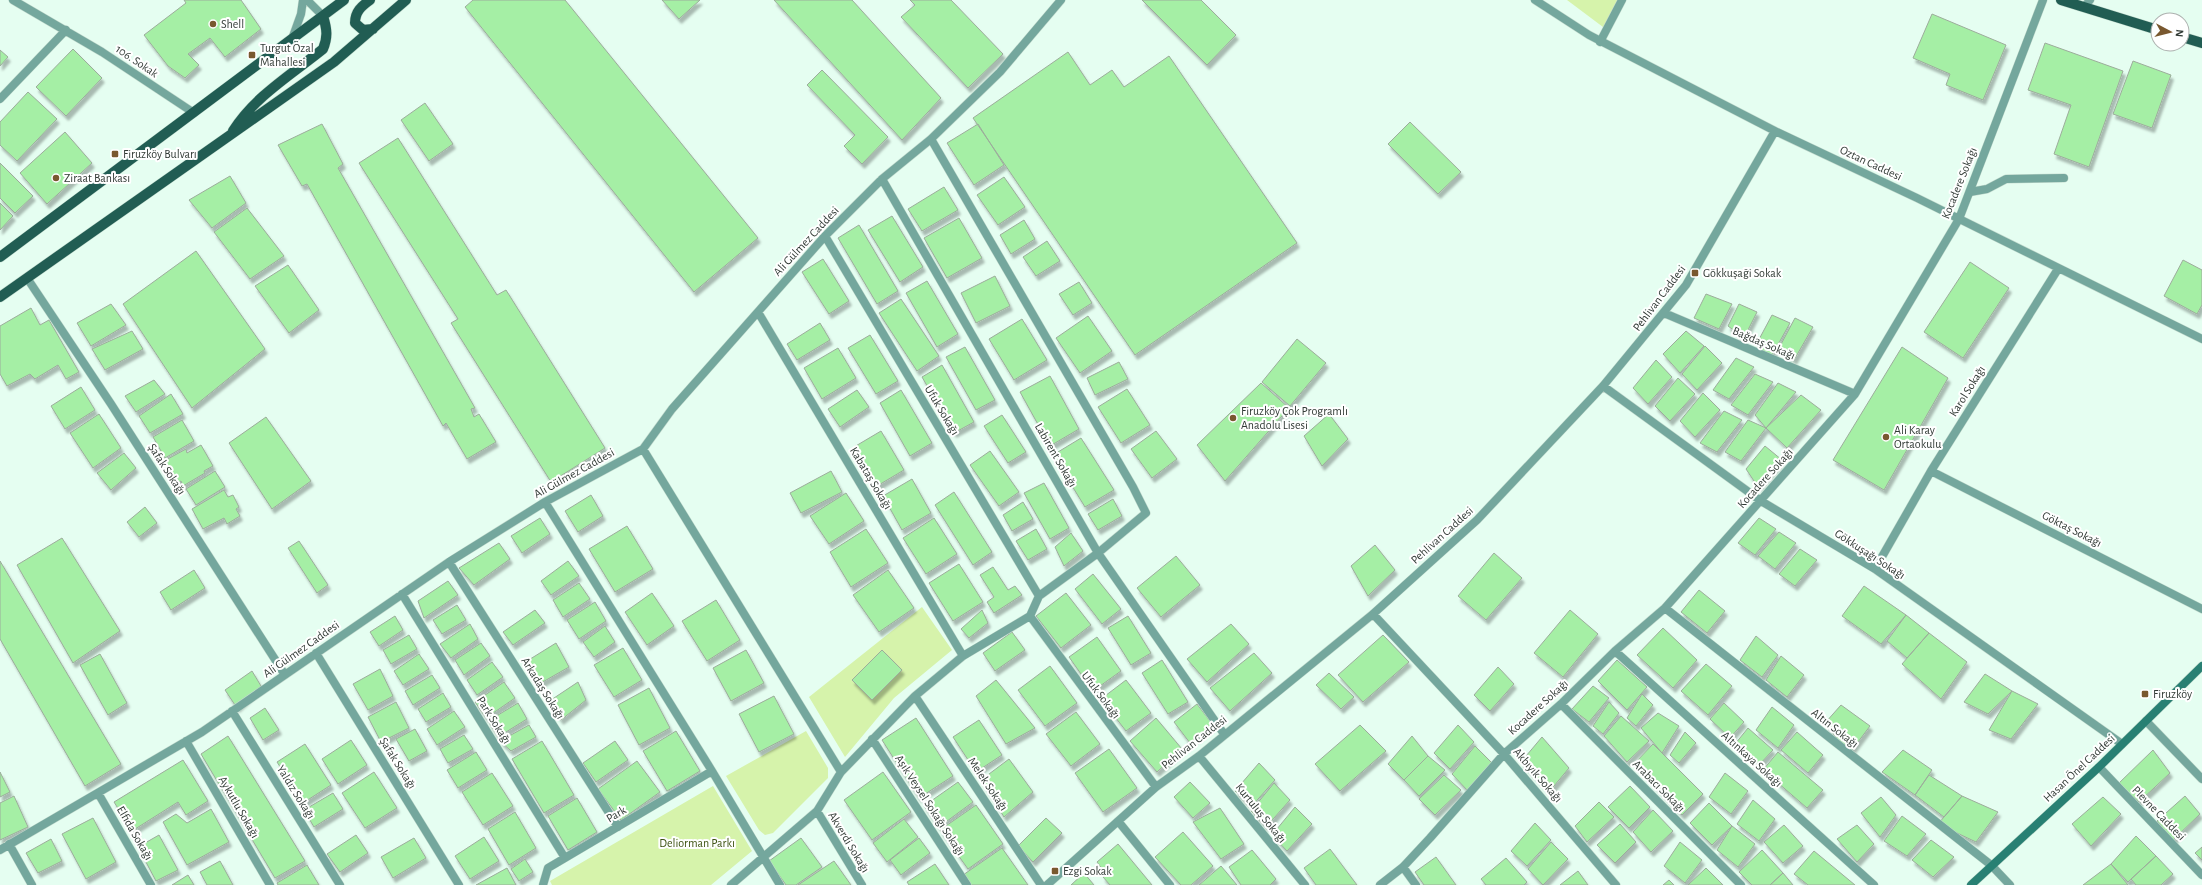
<svg xmlns="http://www.w3.org/2000/svg" width="2202" height="885" font-family="'Alegreya Sans',sans-serif">
	<style>
		.green { fill: #d6f3ab }
		.building { fill: #a5efa5; stroke: #9cac9b; filter: url(#shadow) }
		.lines { fill: none; stroke-linecap: round; stroke-linejoin: round }
		.service-casing { stroke: #c5dbcf; stroke-width: 9 }
		.minor-casing { stroke: #c5dbcf; stroke-width: 9 }
		.secondary-casing { stroke: #c5dbcf; stroke-width: 9 }
		.primary-casing { stroke: #c5dbcf; stroke-width: 11 }
		.service { stroke: #74a79d; stroke-width: 8 }
		.minor { stroke: #74a79d; stroke-width: 8 }
		.secondary { stroke: #288073; stroke-width: 8 }
		.primary { stroke: #215d53; stroke-width: 10 }
		.poi-dot { fill: #79582f; stroke: #fff; stroke-width: 1.5 }
		.labels { text-anchor: middle; dominant-baseline: central; stroke-width: 4; stroke-linejoin: round; paint-order: stroke }
		.poi-label { font-size: 12px; fill: #323b36; stroke: #fff; text-anchor: start }
		.street-label { font-size: 12px; fill: #323b36; stroke: #fff }
		.park-label { font-size: 12px; fill: #3e5312; stroke: #fff }
	</style>
	<defs>
		<filter id="shadow"><feDropShadow dx="2.5" dy="4.5" stdDeviation="1" flood-color="#0004"/></filter>
	</defs>
	<rect width="100%" height="100%" fill="#e5fef1"/>
	<path class="green" d="M1567,0H1622L1607,30Z
		M922,607L952,650L894,698L845,757L809,697Z
		M806,731L828,768V778L773,833L765,835L759,830L726,776Z
		M713,786L752,851L711,885H552L550,881Z"/>
	<path class="building" d="M184,0H241L261,29L225,57L210,38L188,54L199,65L185,78L168,66L144,35L186,3Z
		M473,0H565L758,238L694,292L465,7Z
		M662,0H700L679,19Z
		M774,0H852L941,98L902,140Z
		M910,0H951L1003,54L968,88L901,17L915,5Z
		M1142,0H1201L1236,35L1207,65Z
		M1932,14L2006,45L1983,100L1946,85L1950,74L1913,58Z
		M2045,43L2123,71L2089,167L2054,154L2071,105L2028,90Z
		M73,49L102,78L66,116L36,87Z
		M0,50L8,57L0,66Z
		M1068,52L1090,85L1112,70L1124,87L1169,56L1297,243L1135,355L973,118Z
		M2133,61L2171,75L2152,128L2113,114Z
		M822,70L888,137L862,164L844,146L855,135L807,85Z
		M28,92L57,119L17,161L0,145V122Z
		M425,103L453,144L429,161L401,120Z
		M1410,122L1461,172L1438,194L1388,144Z
		M322,124L343,164L338,168L475,408L471,409L474,417L479,414L496,442L467,459L446,423L443,426L307,184L302,186L278,145Z
		M978,124L1004,165L974,185L947,143Z
		M65,132L92,163L47,204L20,173Z
		M398,138L497,295L506,290L605,448L551,482L451,323L458,319L359,163Z
		M0,163L33,196L15,213L0,198Z
		M230,176L246,203L212,228L189,200Z
		M1004,177L1025,207L998,225L977,195Z
		M944,187L958,210L922,231L908,209Z
		M0,203L13,216L0,230Z
		M247,208L284,256L250,279L214,232Z
		M892,216L923,267L900,282L868,230Z
		M959,218L982,258L947,278L924,238Z
		M1024,220L1035,239L1011,254L1000,235Z
		M859,225L898,291L877,304L838,238Z
		M1047,241L1060,261L1036,276L1023,257Z
		M196,251L265,349L192,408L123,304Z
		M823,259L849,301L829,314L802,272Z
		M2183,260L2202,270V305L2197,314L2164,296Z
		M1970,262L2009,288L1963,358L1924,332Z
		M288,265L319,310L289,333L255,286Z
		M995,276L1010,306L976,323L961,293Z
		M927,281L958,334L937,347L906,293Z
		M1079,282L1092,303L1073,315L1059,294Z
		M1706,294L1732,304L1719,329L1694,318Z
		M901,299L939,356L917,371L879,313Z
		M111,304L126,325L91,346L77,323Z
		M1739,304L1757,312L1744,338L1728,326Z
		M31,308L40,325L49,320L79,372L66,379L58,365L35,379L30,374L7,386L0,374V326Z
		M1772,315L1790,323L1771,357L1756,345Z
		M1088,316L1112,351L1080,373L1056,338Z
		M1795,318L1813,327L1794,360L1779,348Z
		M1022,319L1047,360L1014,380L989,339Z
		M820,323L830,340L797,360L787,344Z
		M132,331L143,349L105,370L92,349Z
		M1686,331L1704,346L1680,373L1663,354Z
		M870,335L898,381L876,394L848,348Z
		M1297,339L1326,363L1290,406L1262,382Z
		M1705,346L1722,363L1697,390L1682,374Z
		M965,347L995,400L976,410L946,357Z
		M1902,347L1948,378L1884,490L1833,460Z
		M838,348L856,378L822,399L804,368Z
		M1736,358L1754,367L1729,399L1713,390Z
		M1656,360L1672,377L1648,404L1633,388Z
		M1119,362L1128,379L1095,395L1087,378Z
		M942,365L974,422L954,433L922,377Z
		M1755,374L1773,382L1748,415L1731,405Z
		M1050,376L1079,429L1050,446L1020,392Z
		M1678,378L1695,394L1670,421L1655,406Z
		M154,380L165,394L136,412L125,396Z
		M1261,383L1289,408L1225,481L1197,445Z
		M1778,383L1796,392L1766,428L1755,415Z
		M81,387L95,410L65,429L51,406Z
		M1127,389L1150,425L1121,443L1098,407Z
		M857,390L869,407L840,427L828,409Z
		M901,390L932,443L910,456L880,403Z
		M1703,393L1720,410L1695,437L1680,421Z
		M171,394L183,414L150,433L139,416Z
		M1801,395L1821,410L1787,448L1766,428Z
		M1724,411L1742,420L1717,452L1700,443Z
		M99,414L121,448L93,468L70,433Z
		M1329,414L1348,439L1322,466L1304,436Z
		M1002,415L1026,452L1008,463L984,426Z
		M266,417L311,481L272,509L229,443Z
		M182,420L194,441L165,458L153,437Z
		M1748,420L1766,428L1741,461L1725,452Z
		M881,431L904,470L877,486L854,447Z
		M1156,431L1177,459L1152,478L1131,449Z
		M1081,438L1114,490L1085,507L1053,455Z
		M201,445L213,466L204,471L205,473L183,486L181,481L177,483L164,461L186,449L187,453Z
		M1765,446L1782,460L1758,487L1746,469Z
		M990,451L1019,492L999,506L970,465Z
		M124,453L136,468L111,490L97,473Z
		M215,471L225,487L196,505L186,489Z
		M831,471L842,492L801,513L790,493Z
		M912,479L931,513L902,530L883,496Z
		M1044,483L1069,528L1050,539L1024,493Z
		M224,490L228,497L233,495L239,507L236,509L240,516L227,524L224,518L203,529L192,509Z
		M954,492L992,552L973,565L935,505Z
		M846,493L864,521L829,544L810,516Z
		M591,495L603,516L578,532L565,511Z
		M1113,499L1122,516L1098,530L1088,514Z
		M1023,502L1033,519L1012,531L1003,515Z
		M145,507L157,523L139,537L127,522Z
		M540,518L550,534L522,553L511,536Z
		M934,518L957,554L926,574L903,538Z
		M1759,518L1776,529L1755,555L1738,543Z
		M627,526L653,569L615,592L589,549Z
		M866,529L888,563L851,587L830,552Z
		M1036,529L1047,549L1028,560L1016,541Z
		M1779,532L1796,543L1775,569L1758,556Z
		M1071,533L1083,551L1064,566L1055,547Z
		M62,538L120,631L73,663L17,565Z
		M299,541L328,585L317,593L288,548Z
		M499,543L510,559L474,585L459,568Z
		M1375,545L1395,570L1368,596L1351,566Z
		M1800,549L1817,560L1795,586L1779,574Z
		M1494,553L1522,578L1486,620L1458,596Z
		M1176,556L1200,585L1161,617L1137,588Z
		M0,561L121,764L85,786L0,639Z
		M568,561L579,576L551,595L541,581Z
		M959,564L983,602L953,621L929,583Z
		M993,567L1008,590L1015,586L1022,595L994,613L987,602L994,597L980,575Z
		M194,570L205,588L171,610L160,592Z
		M888,570L914,608L879,632L853,595Z
		M1093,574L1121,609L1102,624L1075,589Z
		M448,581L458,595L424,618L418,601Z
		M579,583L590,599L563,617L553,600Z
		M1864,586L1906,615L1881,644L1842,616Z
		M1699,590L1725,611L1707,633L1681,612Z
		M652,593L674,626L647,645L625,612Z
		M1066,593L1091,625L1061,648L1036,616Z
		M716,600L740,640L707,661L682,621Z
		M595,602L606,621L579,639L567,620Z
		M457,605L466,620L442,634L433,620Z
		M535,610L545,623L513,645L503,632Z
		M982,610L988,623L969,638L961,629Z
		M1570,610L1598,634L1563,677L1534,653Z
		M1906,615L1929,633L1907,658L1887,641Z
		M395,616L403,630L379,646L370,632Z
		M1128,616L1151,653L1131,665L1108,628Z
		M470,624L478,639L451,658L440,644Z
		M1231,624L1249,644L1207,682L1187,659Z
		M605,626L615,642L594,657L583,642Z
		M1663,628L1697,660L1673,688L1637,655Z
		M1012,632L1025,650L995,671L983,653Z
		M1929,633L1967,662L1941,699L1902,664Z
		M409,635L417,649L391,664L383,650Z
		M1383,635L1409,662L1363,702L1338,675Z
		M1756,636L1778,655L1762,677L1740,660Z
		M1097,637L1121,671L1093,691L1069,657Z
		M481,643L490,656L464,675L455,660Z
		M556,643L569,667L541,683L527,661Z
		M623,648L642,680L614,697L594,665Z
		M746,650L764,683L731,701L713,668Z
		M882,650L902,670L872,700L852,680Z
		M1254,653L1272,673L1230,711L1210,688Z
		M100,654L127,703L108,715L80,665Z
		M419,654L429,669L403,685L394,671Z
		M1781,656L1804,675L1787,697L1766,680Z
		M1162,660L1188,702L1168,714L1142,673Z
		M1617,660L1647,687L1627,710L1598,681Z
		M492,662L503,677L477,695L467,680Z
		M1706,664L1732,686L1708,715L1681,691Z
		M1050,666L1077,703L1045,726L1018,690Z
		M1498,667L1514,684L1490,711L1474,695Z
		M380,669L393,696L368,710L353,684Z
		M252,671L261,686L237,708L225,690Z
		M1329,673L1354,697L1341,709L1316,685Z
		M1985,674L2012,691L1988,714L1964,702Z
		M432,675L440,688L413,705L405,691Z
		M996,680L1035,728L1006,744L976,696Z
		M1126,680L1151,713L1126,731L1101,699Z
		M504,682L515,698L486,718L475,702Z
		M578,682L586,700L561,720L548,702Z
		M1593,686L1609,698L1589,722L1572,709Z
		M649,688L670,728L639,745L618,705Z
		M2012,691L2038,704L2011,739L1989,730Z
		M443,693L451,707L426,722L418,709Z
		M1642,694L1653,705L1636,726L1627,718Z
		M774,696L794,734L759,752L739,714Z
		M396,702L409,728L381,742L368,717Z
		M1609,702L1619,713L1603,734L1593,726Z
		M518,703L527,719L498,737L488,721Z
		M1724,703L1744,722L1730,738L1710,719Z
		M1197,704L1213,725L1190,743L1174,722Z
		M1841,705L1870,726L1849,754L1825,723Z
		M1772,707L1794,725L1778,748L1756,730Z
		M265,708L279,730L263,740L250,718Z
		M454,711L465,727L437,745L427,729Z
		M1076,712L1100,744L1071,766L1046,734Z
		M1658,713L1679,726L1662,753L1641,728Z
		M1621,716L1649,741L1627,762L1604,736Z
		M916,718L953,776L919,798L882,740Z
		M1156,718L1182,749L1157,772L1130,741Z
		M979,720L1002,755L976,772L953,737Z
		M529,725L536,737L511,751L500,741Z
		M1360,725L1386,751L1340,791L1315,764Z
		M1458,725L1474,742L1450,769L1434,753Z
		M1748,728L1773,750L1759,765L1735,744Z
		M415,729L427,751L409,761L396,739Z
		M676,731L700,771L667,791L643,751Z
		M1685,732L1696,743L1679,763L1670,755Z
		M1797,732L1823,755L1808,773L1781,750Z
		M464,735L473,749L448,763L440,749Z
		M228,736L305,861L275,878L201,754Z
		M1412,736L1428,756L1404,780L1388,764Z
		M1542,737L1569,768L1549,792L1521,762Z
		M351,740L367,765L338,784L322,759Z
		M542,741L574,795L544,813L512,759Z
		M615,741L628,760L596,782L583,763Z
		M305,744L331,785L303,803L277,762Z
		M1653,744L1703,794L1682,815L1634,764Z
		M1475,746L1492,763L1467,790L1452,774Z
		M1109,749L1137,788L1103,812L1075,773Z
		M1903,750L1932,770L1915,795L1882,772Z
		M2153,750L2170,773L2139,802L2118,784Z
		M476,752L487,770L458,788L447,770Z
		M1778,752L1823,790L1807,808L1763,770Z
		M1428,756L1445,770L1419,796L1404,780Z
		M1009,759L1033,792L1004,817L981,780Z
		M183,760L208,801L186,815L178,802L132,831L114,802Z
		M637,761L660,792L621,820L598,789Z
		M1259,763L1275,780L1251,807L1235,791Z
		M0,772L10,792L0,797Z
		M374,772L397,808L365,828L342,793Z
		M883,772L911,812L872,840L844,800Z
		M492,773L513,806L483,825L462,792Z
		M1725,773L1748,791L1731,814L1709,797Z
		M1444,775L1461,790L1435,815L1419,799Z
		M1929,775L1962,796L1944,817L1915,795Z
		M958,782L973,802L939,827L924,806Z
		M1190,782L1210,803L1193,818L1174,797Z
		M1274,783L1290,800L1266,827L1251,811Z
		M1630,786L1650,807L1629,828L1608,807Z
		M333,793L343,809L314,827L304,810Z
		M14,796L28,827L0,840V803Z
		M1962,796L1998,812L1976,842L1938,824Z
		M2185,796L2200,814L2173,840L2157,821Z
		M1881,797L1896,815L1880,837L1861,813Z
		M2103,797L2121,814L2091,846L2072,824Z
		M577,798L597,832L568,850L548,816Z
		M1753,800L1775,819L1759,841L1737,824Z
		M1599,802L1614,817L1587,842L1575,826Z
		M1709,803L1732,826L1712,845L1690,823Z
		M976,805L1003,844L968,869L940,830Z
		M1295,807L1312,824L1287,851L1272,835Z
		M1220,808L1244,844L1221,859L1193,822Z
		M211,809L229,842L187,865L163,822L176,814L187,823Z
		M1653,810L1673,831L1651,852L1633,832Z
		M515,812L536,848L509,865L488,829Z
		M1902,816L1926,834L1907,856L1884,841Z
		M93,818L116,862L86,879L62,834Z
		M1046,818L1062,833L1033,862L1018,846Z
		M904,819L918,837L887,862L873,843Z
		M1535,823L1551,840L1527,866L1511,851Z
		M1620,824L1636,842L1615,863L1597,845Z
		M1784,825L1803,846L1783,863L1764,842Z
		M1857,825L1874,844L1857,862L1837,839Z
		M1732,826L1755,844L1738,867L1717,850Z
		M1183,832L1213,866L1191,885H1181L1155,857Z
		M159,835L178,870L156,881L138,847Z
		M356,835L368,853L340,872L327,854Z
		M2136,836L2156,856L2128,882L2111,864Z
		M484,837L499,861L470,879L455,856Z
		M414,838L426,858L393,878L381,857Z
		M801,838L822,867L796,885H786L769,861Z
		M919,838L930,853L901,875L890,860Z
		M51,839L62,861L38,873L26,853Z
		M1931,840L1954,857L1933,877L1912,860Z
		M1551,842L1568,859L1543,885L1528,869Z
		M1680,842L1702,860L1685,883L1664,866Z
		M1118,844L1152,885H1110L1103,877L1105,873L1097,862Z
		M2202,847V860L2195,853Z
		M1002,848L1028,885H970L963,875Z
		M1330,849L1357,885H1316L1304,868Z
		M1252,850L1276,879L1270,885H1241L1229,867Z
		M1762,850L1783,873L1770,885H1752L1739,872Z
		M1814,851L1855,885H1808L1794,874Z
		M2156,856L2173,874L2161,885H2136L2131,879Z
		M1436,857L1456,885H1424L1415,872Z
		M1506,858L1527,882L1524,885H1486L1481,879Z
		M525,859L533,872L519,881L511,869Z
		M220,861L233,885H207L200,872Z
		M834,861L851,885H798Z
		M935,864L949,885H909L907,882Z
		M2111,864L2128,885H2083Z
		M307,865L319,885H278L277,883Z
		M1221,866L1237,885H1199Z
		M507,868L516,885H476Z
		M1706,868L1723,885H1688Z
		M1578,871L1588,885H1560Z
		M1084,873L1094,885H1071Z
		M1783,873L1793,885H1770Z
		M188,875L194,885H172Z
		M1669,880L1674,885H1663Z"/>
	<g class="lines">
		<defs>
			<path id="service" d="M1600,42L1622,0
				M1970,192L1987,189L2006,179L2064,178"/>
			<path id="minor" d="M13,0L102,52L194,113
				M307,0L323,16
				M1535,0L1589,35L1775,131L1917,198L2202,339
				M2084,7L2090,0
				M292,39L301,14L303,0
				M0,99L66,30
				M882,179L1098,553L1224,734
				M825,236L1039,596
				M27,278L111,404L285,675
				M758,312L963,656
				M1664,313L1855,394
				M1603,386L1761,501L1875,569L2122,744
				M643,449L841,772
				M1931,471L2202,609
				M545,502L712,771L780,885
				M449,562L618,827
				M1875,569L1931,471L2058,269
				M402,594L565,858
				M1665,608L1991,865L2010,885
				M1373,614L1504,754L1616,885
				M1030,616L1156,787
				M1615,651L1874,885
				M316,653L459,885
				M915,696L1041,885
				M1561,704L1741,885
				M232,711L340,885
				M2146,721L2202,779
				M872,739L967,885
				M186,741L270,885
				M1199,756L1305,885
				M2099,767L2202,875
				M98,793L151,885
				M817,811L862,885
				M1118,821L1170,885
				M9,844L32,885
				M0,850L202,732L449,562L545,502L643,449L672,409L825,236L882,179L931,139L1000,72L1061,0
				M1403,867L1416,885
				M543,885L548,868L712,771
				M731,885L817,811L841,772L915,696L963,656L1030,616L1039,596L1098,553L1146,513L1133,487L931,139
				M1047,885L1156,787L1199,756L1373,614L1477,520L1603,386L1686,285L1775,131
				M1380,885L1403,867L1430,838L1504,754L1561,704L1615,651L1665,608L1855,394L1959,219L2043,0"/>
			<path id="secondary" d="M1971,885L2099,767L2202,666"/>
			<path id="primary" d="M370,0C362,6 355,11 355,23L363,30L373,29
				M2061,0L2158,30
				M2182,37L2202,43
				M233,131C254,97 292,74 323,49C328,37 327,29 323,16
				M0,257L344,0
				M0,297L334,62L406,0"/>
		</defs>
		<use href="#service" class="service-casing"/>
		<use href="#minor" class="minor-casing"/>
		<use href="#secondary" class="secondary-casing"/>
		<use href="#primary" class="primary-casing"/>
		<use href="#service" class="service"/>
		<use href="#minor" class="minor"/>
		<use href="#secondary" class="secondary"/>
		<use href="#primary" class="primary"/>
	</g>
	<g class="poi-dot">
		<circle cx="213" cy="24" r="4"/>
		<rect x="248" y="51" width="8" height="8" rx="2"/>
		<rect x="111" y="150" width="8" height="8" rx="2"/>
		<circle cx="56" cy="178" r="4"/>
		<rect x="1691" y="269" width="8" height="8" rx="2"/>
		<circle cx="1233" cy="418" r="4"/>
		<circle cx="1886" cy="437" r="4"/>
		<rect x="2141" y="690" width="8" height="8" rx="2"/>
		<rect x="1051" y="867" width="8" height="8" rx="2"/>
	</g>
	<g class="labels">
		<g class="poi-label">
			<text x="221" y="24">Shell</text>
			<text x="260" y="48">Turgut Özal<tspan x="260" dy="14">Mahallesi</tspan></text>
			<text x="123" y="154">Firuzköy Bulvarı</text>
			<text x="64" y="178">Ziraat Bankası</text>
			<text x="1703" y="273">Gökkuşaği Sokak</text>
			<text x="1241" y="411">Firuzköy Çok Programlı<tspan x="1241" dy="14">Anadolu Lisesi</tspan></text>
			<text x="1894" y="430">Ali Karay<tspan x="1894" dy="14">Ortaokulu</tspan></text>
			<text x="2153" y="694">Firuzköy</text>
			<text x="1063" y="871">Ezgi Sokak</text>
		</g>
		<g class="street-label">
			<text transform="translate(137 61) rotate(34)">106. Sokak</text>
			<text transform="translate(1871 163) rotate(25)">Oztan Caddesi</text>
			<text transform="translate(1959 183) rotate(-68)">Kocadere Sokağı</text>
			<text transform="translate(806 241) rotate(-47)">Ali Gülmez Caddesi</text>
			<text transform="translate(1659 298) rotate(-53)">Pehlivan Caddesi</text>
			<text transform="translate(1764 343) rotate(23)">Bağdaş Sokağı</text>
			<text transform="translate(1967 391) rotate(-58)">Karol Sokağı</text>
			<text transform="translate(942 410) rotate(59)">Ufuk Sokağı</text>
			<text transform="translate(1056 455) rotate(60)">Labirent Sokağı</text>
			<text transform="translate(167 469) rotate(57)">Şafak Sokağı</text>
			<text transform="translate(574 473) rotate(-29)">Ali Gülmez Caddesi</text>
			<text transform="translate(871 478) rotate(59)">Kabataş Sokağı</text>
			<text transform="translate(1765 478) rotate(-48)">Kocadere Sokağı</text>
			<text transform="translate(2072 529) rotate(27)">Göktaş Sokağı</text>
			<text transform="translate(1442 535) rotate(-42)">Pehlivan Caddesi</text>
			<text transform="translate(1870 554) rotate(33)">Gökkuşağı Sokağı</text>
			<text transform="translate(301 649) rotate(-35)">Ali Gülmez Caddesi</text>
			<text transform="translate(543 688) rotate(58)">Arkadaş Sokağı</text>
			<text transform="translate(1101 695) rotate(53)">Ufuk Sokağı</text>
			<text transform="translate(1538 707) rotate(-42)">Kocadere Sokağı</text>
			<text transform="translate(494 720) rotate(58)">Park Sokağı</text>
			<text transform="translate(1835 728) rotate(38)">Altın Sokağı</text>
			<text transform="translate(1194 742) rotate(-38)">Pehlivan Caddesi</text>
			<text transform="translate(1752 759) rotate(42)">Altınkaya Sokağı</text>
			<text transform="translate(398 763) rotate(58)">Şafak Sokağı</text>
			<text transform="translate(2079 768) rotate(-43)">Hasan Önel Caddesi</text>
			<text transform="translate(1538 775) rotate(49)">Akbıyık Sokağı</text>
			<text transform="translate(988 784) rotate(56)">Melek Sokağı</text>
			<text transform="translate(1659 786) rotate(45)">Arabacı Sokağı</text>
			<text transform="translate(296 792) rotate(58)">Yaldız Sokağı</text>
			<text transform="translate(930 805) rotate(57)">Aşık Veysel Sokağı Sokağı</text>
			<text transform="translate(239 807) rotate(60)">Aykutlu Sokağı</text>
			<text transform="translate(1261 813) rotate(51)">Kurtuluş Sokağı</text>
			<text transform="translate(2159 813) rotate(46)">Plevne Caddesi</text>
			<text transform="translate(616 814) rotate(-31)">Park</text>
			<text transform="translate(135 833) rotate(60)">Elfida Sokağı</text>
			<text transform="translate(849 842) rotate(59)">Akverdi Sokağı</text>
		</g>
		<g class="park-label">
			<text x="697" y="843">Deliorman Parkı</text>
		</g>
	</g>
	<g transform="translate(2170 32) rotate(97)"><circle r="19" fill="#ffffff" stroke="#adb1af"/>
	<path d="M0-3L7 15L0 10L-7 15Z" fill="#79582f"/>
	<text y="-6" font-size="11" font-weight="bold" text-anchor="middle" fill="#323b36">N</text>
	</g>
</svg>
